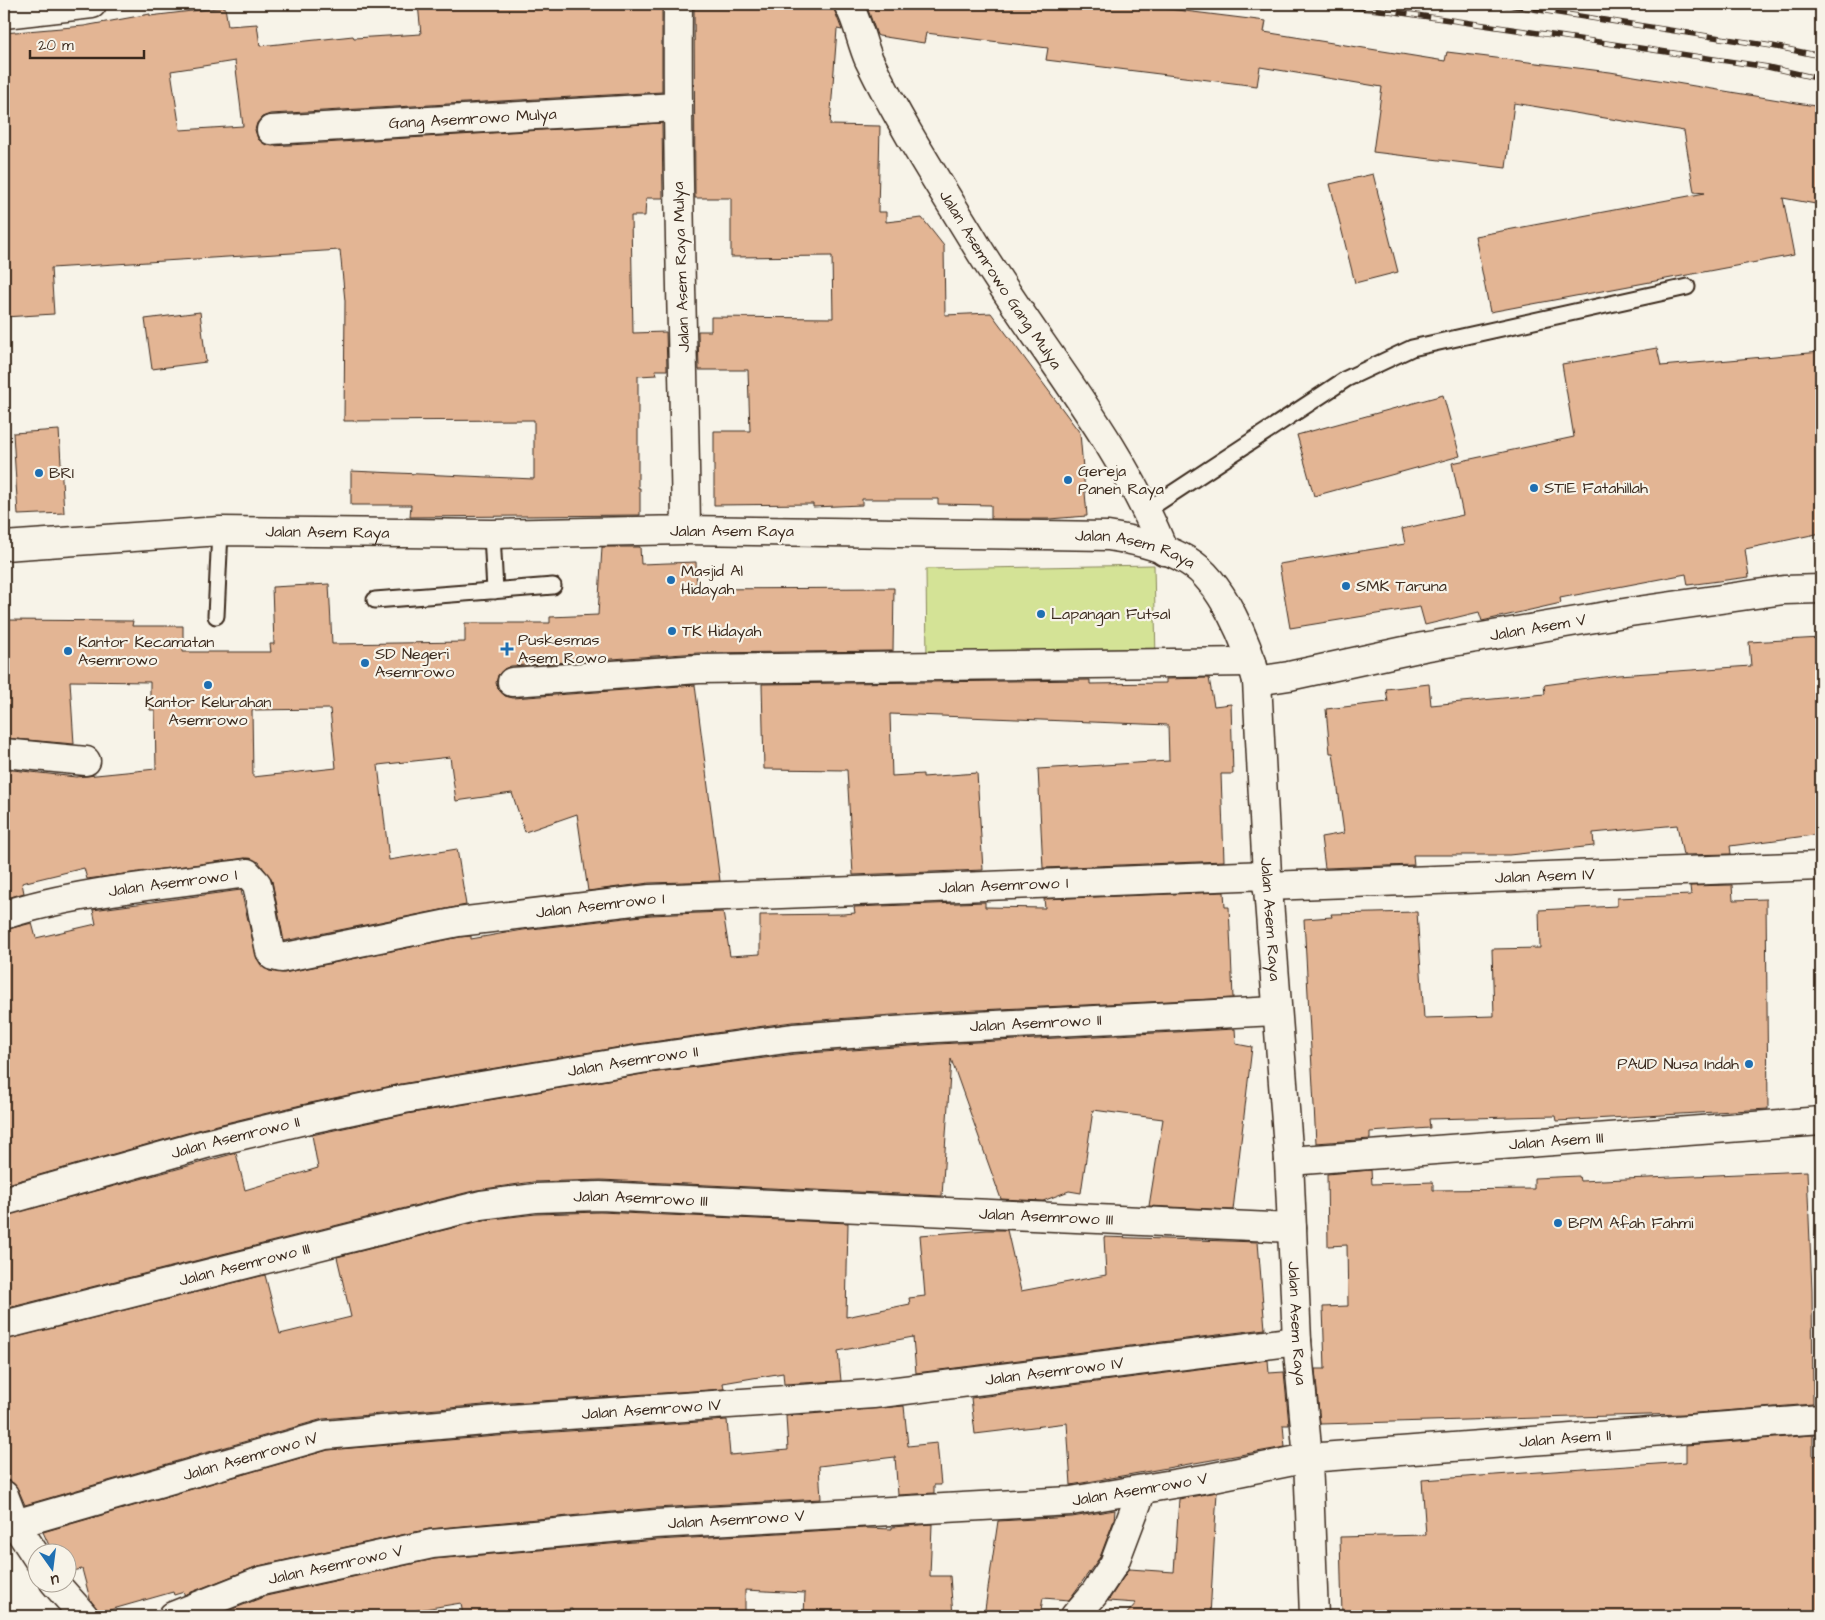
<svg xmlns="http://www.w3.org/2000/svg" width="1825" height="1620" font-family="'Architects Daughter',sans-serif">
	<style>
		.green { fill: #d4e396; stroke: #88865a }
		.building { fill: #e3b594; stroke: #3b2a1e; fill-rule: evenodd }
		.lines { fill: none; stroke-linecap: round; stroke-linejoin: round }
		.lane-casing { stroke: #3b2a1e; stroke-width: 19 }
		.street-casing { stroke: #3b2a1e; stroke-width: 31 }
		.secondary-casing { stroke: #3b2a1e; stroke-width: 31 }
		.lane { stroke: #f7f3e8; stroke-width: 15 }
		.street { stroke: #f7f3e8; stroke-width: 28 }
		.secondary { stroke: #f7f3e8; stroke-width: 28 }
		.rail-casing { stroke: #3b2a1e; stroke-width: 5.5 }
		.rail { stroke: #f7f3e8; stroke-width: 4; stroke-dasharray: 11; stroke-linecap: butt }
		.poi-dot { fill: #1f6fb2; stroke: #f7f3e8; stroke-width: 2 }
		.labels { text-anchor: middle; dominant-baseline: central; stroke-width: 4.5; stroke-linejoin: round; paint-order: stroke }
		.street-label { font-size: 16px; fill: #3b2a1e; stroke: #f7f3e8 }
		.poi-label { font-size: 16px; fill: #3b2a1e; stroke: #f7f3e8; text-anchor: start }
	</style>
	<rect width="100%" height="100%" fill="#f7f3e8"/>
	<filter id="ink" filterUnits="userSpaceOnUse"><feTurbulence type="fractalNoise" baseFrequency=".02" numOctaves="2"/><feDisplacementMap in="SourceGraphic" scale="10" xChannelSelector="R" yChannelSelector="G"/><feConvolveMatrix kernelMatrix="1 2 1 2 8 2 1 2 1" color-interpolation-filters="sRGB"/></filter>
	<g filter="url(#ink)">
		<path class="green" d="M1154,565L1156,660L927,663L926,569Z"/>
		<path class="building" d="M418,4H662V92L270,114L262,117L257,123L255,130L258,139L264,144L272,146L662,123L663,198H646L645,216H631L633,333L666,332L667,370H656L657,375L638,376V488H640V515L410,517L411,505H351V471L534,479V420L344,421L345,301L340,250L51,268L54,314L4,317V33L84,26L150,14V16L225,7L228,26L257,24L260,46L353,36L354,38L421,34ZM235,61L243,126L180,130L171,71Z
			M694,4H832L842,30L837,29L830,125L880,126L878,212H886V222L922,218L944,246L945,315L991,313L1080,433L1087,516L1049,519H991V505L938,504V499H862V505L813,507V504L714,505V431H750L748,370H699L698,331H711V317L833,318L832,256L731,257V198H695Z
			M866,4H1128L1266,21L1264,32L1445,61L1447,52L1610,72L1821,107V205L1783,198L1794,255L1490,312L1475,236L1705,193L1694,192L1684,131L1514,103L1506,168L1373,152L1382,87L1260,67L1257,86L1046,60L1048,48L926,33L924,43L879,36L877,35Z
			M1373,174L1398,272L1355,283L1330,184Z
			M200,312L206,362L152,369L145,319Z
			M1657,348L1661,366L1821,352V533L1745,549L1749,577L1688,585L1686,574L1560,598L1561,603L1482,621L1479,612L1425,625L1420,607L1290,628L1279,564L1405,544L1402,529L1463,515L1452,463L1574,437L1562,364Z
			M1443,395L1460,456L1314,496L1297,435Z
			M59,430L64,513L18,515L13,433Z
			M602,547H640L641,564L696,562L697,589L894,588L893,651L698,653L511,666L504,669L498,675L496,683L499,690L505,696L513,698L695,685L720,881L649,883L588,891L577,814L525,832L512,793L456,801L450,757L378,765L389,860L457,849L466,905L284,941L272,881L259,862L245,858L87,879L84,868L22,883L24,893L4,899V769L76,777L156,769L155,710H150V682L70,681L74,744L4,738V620L133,621L132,626H183V652H271L270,644H274L272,587L329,584L332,644L465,642V623H550V617L598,615ZM330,709L336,768L253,777L252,710Z
			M1821,638V834L1730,846L1731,854L1683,855L1677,825L1593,833L1594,846L1509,855H1413L1414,865L1325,868L1321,837L1344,833L1333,753H1330L1326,709L1388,702L1386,689L1429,684L1431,705L1545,694L1544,685L1618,675L1751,666L1749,642Z
			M1209,678L1214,706L1231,704L1233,774H1221L1224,861L1043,868L1038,769L1169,761L1168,725L890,714L892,776L923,774V777L977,773L983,870L853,875L847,770L764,769L762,684L1090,680V684L1166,683V679Z
			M1732,885L1733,900L1766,899L1768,1109L1557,1121L1556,1116L1429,1119L1430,1128L1370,1132V1139L1316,1143L1304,919L1332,917L1331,914L1417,912L1424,1018L1494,1016L1492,949L1540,948L1539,910L1617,906V898L1691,895L1690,886Z
			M241,890L257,959L269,971L284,973L460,937L471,936V939L523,930L651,915L723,912L730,956L760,954V915L843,914L855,913L854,907L985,902V907L1045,908L1044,899L1224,892L1225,907H1229L1233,998L936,1012L792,1022L638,1044L401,1084L301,1105L205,1128L4,1185V930L32,923L36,938L96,924L93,910Z
			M1235,1029L1236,1044L1252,1047L1233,1210L1149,1206L1163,1119L1093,1110L1081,1193L1069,1191L1043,1201L1001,1199L951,1059L942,1196L601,1180L533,1182L477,1190L4,1309V1216L236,1153L245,1190L318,1168L312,1135L407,1114L643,1074L795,1054L938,1044Z
			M1371,1170L1372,1184L1433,1182V1190L1534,1189V1178L1579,1176L1580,1181L1807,1171L1812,1290L1813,1404L1684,1414L1320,1424L1315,1369H1325L1323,1307L1348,1306L1347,1245L1328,1246L1327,1174Z
			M600,1212L848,1223L846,1317L910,1304L909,1298L925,1296L920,1235L987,1230H1007L1021,1291L1106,1275L1104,1237L1258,1242L1265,1329L916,1373L913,1337L838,1351L841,1381L784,1384L783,1373L723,1383L724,1389L495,1404L323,1419L25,1505L18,1489L8,1480L4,1462V1340L265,1275L280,1334L351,1317L337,1257L484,1220L536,1214Z
			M1268,1360L1269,1373L1284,1372L1289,1425H1283L1285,1447L1071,1485L1067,1423L975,1434L971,1398Z
			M904,1406L908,1446L937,1443L941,1485H934V1493L898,1495L895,1457L819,1466L821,1499L655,1508L429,1529L258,1566L184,1595V1592L174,1595L173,1592L99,1613L90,1599L82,1569L68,1572V1552H52L43,1532L328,1450L497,1436L727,1420L730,1455L788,1450L786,1416Z
			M1813,1435V1456L1821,1455V1616H1342L1340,1537L1426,1535L1422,1480L1686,1462V1445Z
			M1217,1492L1210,1616H1125L1136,1603L1108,1601L1129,1569L1174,1572L1179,1499Z
			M1115,1510L1114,1520L1100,1557L1069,1600L1043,1598L1040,1616H984L998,1521L1072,1517Z
			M932,1524L930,1576H950L953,1616H804L805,1593L745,1590V1616H572V1609L504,1614V1616H463L461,1603L381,1616H215L266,1596L434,1559L657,1540L866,1528L892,1529V1527Z"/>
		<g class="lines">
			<defs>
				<path id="lane" d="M1147,510L1346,379L1412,348L1687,287
					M492,534L495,591
					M375,600L553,586
					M216,616L220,531"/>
				<g id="street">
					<path id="s1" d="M848,4C858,21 861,42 869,60C899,122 939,184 975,243C1038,347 1118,437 1164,551"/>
					<path d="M4,14L92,4"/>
					<path id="s2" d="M271,130L677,107"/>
					<path id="s3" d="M686,530L1108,536C1134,540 1165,547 1188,561C1222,581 1248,644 1257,681L1267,875L1289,1161L1297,1341L1308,1458L1314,1616"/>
					<path id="s4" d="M1257,681L1289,676L1423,647L1630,612L1784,590L1821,589"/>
					<path d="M512,682L699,669L1252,662"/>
					<path d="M4,753L86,761"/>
					<path id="s5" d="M1267,886L1821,866"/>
					<path id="s6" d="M4,915C77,891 170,884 247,873L257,884L270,951L273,956L281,958L458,922L650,899L1267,875"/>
					<path id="s7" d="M1289,1161L1821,1121"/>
					<path id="s8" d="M4,1201L209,1143L305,1120L404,1099L641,1059L793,1038L937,1028L1276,1011"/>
					<path id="s9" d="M4,1325L481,1205L535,1198L600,1196L1292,1228"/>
					<path d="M4,1495L15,1524L38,1559"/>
					<path id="s10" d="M15,1524L325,1435L496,1420L873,1394L1297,1341"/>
					<path d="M54,1582L84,1616"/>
					<path id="s11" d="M173,1616L261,1581L432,1544L656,1524L1071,1501L1209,1478L1308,1458L1821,1419"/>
					<path d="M1075,1616L1094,1594L1114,1564L1142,1490"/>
				</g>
				<g id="secondary">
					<path id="s12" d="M4,546L220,531L492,534L686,530C684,355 676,179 678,4"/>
				</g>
			</defs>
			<use href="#lane" class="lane-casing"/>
			<use href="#street" class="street-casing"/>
			<use href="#secondary" class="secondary-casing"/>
			<use href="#lane" class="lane"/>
			<use href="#street" class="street"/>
			<use href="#secondary" class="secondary"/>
			<defs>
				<path id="rail" d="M1321,4L1389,11L1768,67L1821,79
					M1501,4L1772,46L1821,56"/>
			</defs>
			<use href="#rail" class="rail-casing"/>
			<use href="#rail" class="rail"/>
		</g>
	</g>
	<g class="poi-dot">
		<circle cx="39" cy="473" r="5"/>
		<circle cx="1068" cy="480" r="5"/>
		<circle cx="1534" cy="488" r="5"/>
		<circle cx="671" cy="580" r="5"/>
		<circle cx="1346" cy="586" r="5"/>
		<circle cx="1041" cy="614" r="5"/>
		<circle cx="672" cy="631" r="5"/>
		<path d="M504.5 641.5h5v5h5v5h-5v5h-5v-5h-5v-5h5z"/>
		<circle cx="68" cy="651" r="5"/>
		<circle cx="365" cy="663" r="5"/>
		<circle cx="208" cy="685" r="5"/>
		<circle cx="1749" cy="1064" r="5"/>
		<circle cx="1558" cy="1223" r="5"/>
	</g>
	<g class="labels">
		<g class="street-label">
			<text stroke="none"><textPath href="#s2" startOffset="202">Gang Asemrowo Mulya</textPath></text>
			<text transform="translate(681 267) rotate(-92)">Jalan Asem Raya Mulya</text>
			<text stroke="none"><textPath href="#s1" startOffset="316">Jalan Asemrowo Gang Mulya</textPath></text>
			<text x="732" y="531">Jalan Asem Raya</text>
			<text stroke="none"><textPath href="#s12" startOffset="324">Jalan Asem Raya</textPath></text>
			<text stroke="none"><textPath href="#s3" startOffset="451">Jalan Asem Raya</textPath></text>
			<text stroke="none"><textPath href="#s4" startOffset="286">Jalan Asem V</textPath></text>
			<text stroke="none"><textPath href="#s5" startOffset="278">Jalan Asem IV</textPath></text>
			<text stroke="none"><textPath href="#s6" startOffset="172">Jalan Asemrowo I</textPath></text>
			<text stroke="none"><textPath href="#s6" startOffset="1072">Jalan Asemrowo I</textPath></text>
			<text stroke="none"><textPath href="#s6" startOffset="668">Jalan Asemrowo I</textPath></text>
			<text stroke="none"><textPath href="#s3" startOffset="886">Jalan Asem Raya</textPath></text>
			<text stroke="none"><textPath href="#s8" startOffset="1050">Jalan Asemrowo II</textPath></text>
			<text stroke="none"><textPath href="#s8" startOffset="645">Jalan Asemrowo II</textPath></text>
			<text stroke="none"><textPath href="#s8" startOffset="240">Jalan Asemrowo II</textPath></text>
			<text stroke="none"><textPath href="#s7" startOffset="268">Jalan Asem III</textPath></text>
			<text stroke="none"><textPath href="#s9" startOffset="652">Jalan Asemrowo III</textPath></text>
			<text stroke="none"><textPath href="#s9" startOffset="1058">Jalan Asemrowo III</textPath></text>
			<text stroke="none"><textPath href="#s9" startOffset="248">Jalan Asemrowo III</textPath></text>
			<text stroke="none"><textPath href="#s3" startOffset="1291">Jalan Asem Raya</textPath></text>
			<text stroke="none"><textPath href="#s10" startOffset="1055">Jalan Asemrowo IV</textPath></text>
			<text stroke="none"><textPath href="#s10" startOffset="650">Jalan Asemrowo IV</textPath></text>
			<text stroke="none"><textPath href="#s11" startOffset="1409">Jalan Asem II</textPath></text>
			<text stroke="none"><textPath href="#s10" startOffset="245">Jalan Asemrowo IV</textPath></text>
			<text stroke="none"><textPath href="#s11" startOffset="980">Jalan Asemrowo V</textPath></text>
			<text stroke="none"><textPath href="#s11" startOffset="575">Jalan Asemrowo V</textPath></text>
			<text stroke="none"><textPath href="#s11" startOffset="171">Jalan Asemrowo V</textPath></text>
		</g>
		<g class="poi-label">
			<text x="1078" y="471">Gereja<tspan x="1078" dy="18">Panen Raya</tspan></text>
			<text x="49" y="473">BRI</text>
			<text x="1544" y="488">STIE Fatahillah</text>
			<text x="681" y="571">Masjid Al<tspan x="681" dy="18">Hidayah</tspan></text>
			<text x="1356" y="586">SMK Taruna</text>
			<text x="1051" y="614">Lapangan Futsal</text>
			<text x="682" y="631">TK Hidayah</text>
			<text x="518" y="640">Puskesmas<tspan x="518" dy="18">Asem Rowo</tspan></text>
			<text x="78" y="642">Kantor Kecamatan<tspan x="78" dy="18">Asemrowo</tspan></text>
			<text x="375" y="654">SD Negeri<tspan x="375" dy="18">Asemrowo</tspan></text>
			<text x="208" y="702" text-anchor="middle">Kantor Kelurahan<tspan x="208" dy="18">Asemrowo</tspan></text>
			<text x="1739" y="1064" text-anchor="end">PAUD Nusa Indah</text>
			<text x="1568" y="1223">BPM Afah Fahmi</text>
		</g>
	</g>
	<rect width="1825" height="1620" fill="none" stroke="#f7f3e8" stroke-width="20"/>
	<rect x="10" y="10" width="1805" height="1600" fill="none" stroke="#3b2a1e" stroke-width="2" filter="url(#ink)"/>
	<g transform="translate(52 1568) rotate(166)"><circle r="24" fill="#f7f3e8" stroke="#aca397"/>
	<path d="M0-4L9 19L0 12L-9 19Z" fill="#1f6fb2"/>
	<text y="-8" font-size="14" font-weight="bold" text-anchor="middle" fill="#3b2a1e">U</text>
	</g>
	<path d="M30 50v8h114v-8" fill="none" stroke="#3b2a1e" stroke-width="2.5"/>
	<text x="38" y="50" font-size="15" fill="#3b2a1e" stroke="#f7f3e8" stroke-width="4" paint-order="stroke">20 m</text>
</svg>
